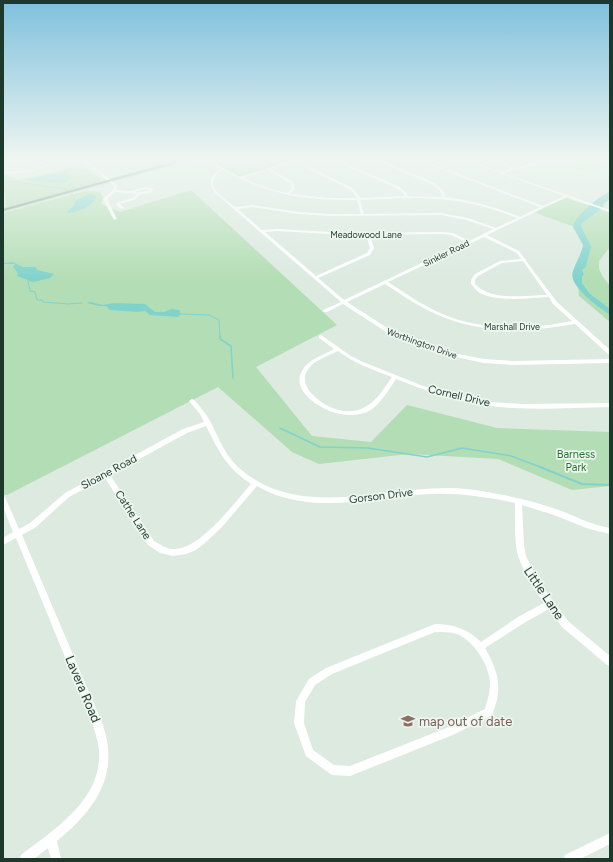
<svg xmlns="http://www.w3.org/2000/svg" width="613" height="862" font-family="Figtree,sans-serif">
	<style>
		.built { fill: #cad9cf }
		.green { fill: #b3ddb4 }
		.water { fill: #80d3cc }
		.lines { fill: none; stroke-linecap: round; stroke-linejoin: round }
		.stream-far2 { stroke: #80d3cc; stroke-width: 1 }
		.stream-far1 { stroke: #80d3cc; stroke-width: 1.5 }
		.stream { stroke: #80d3cc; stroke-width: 2 }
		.major-casing { stroke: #c0c8c4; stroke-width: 2 }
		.minor { fill: #fff; fill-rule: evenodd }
		.major { fill: #5ea280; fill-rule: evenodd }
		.labels { text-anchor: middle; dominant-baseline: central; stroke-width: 3.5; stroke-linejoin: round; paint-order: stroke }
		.far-street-label { font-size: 9px; fill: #1d392b; stroke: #edf6ef }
		.street-label { font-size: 11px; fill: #1d392b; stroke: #edf6ef }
		.park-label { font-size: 11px; fill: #267230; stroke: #edf6ef }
		.near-street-label { font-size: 13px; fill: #1d392b; stroke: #edf6ef }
		.near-education-label { font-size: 13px; fill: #785e54; stroke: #edf6ef; text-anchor: start }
	</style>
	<rect width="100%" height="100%" fill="#dceae0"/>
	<path class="built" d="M217,159H298L240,177L211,161Z"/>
	<path class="green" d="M290,159H298L241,177L222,167L229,165L241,173H244Z
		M568,159H610V163H600V168L578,170L576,163Z
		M82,165L103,181L6,207L5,193L3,192V176L6,175L18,180Z
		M191,190L337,325L256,367L312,436L371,442L407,405L497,428L610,432V486L572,490L498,459L409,454L319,464L292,452L218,387L7,495H3V213L85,191L100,192L103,197L101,204L120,212Z
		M566,198L610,213V247L599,261V269L603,277L610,286V322L579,296L577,273L585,244L575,227L533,212Z"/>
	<path class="water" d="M64,171L70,174L71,178L66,182L62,183L26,180Z
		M610,191V199L603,205L604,207L582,223L581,226L591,247L586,267L582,270L584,275L582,276V283L589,293L610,309V315C600,308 567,286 573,271C576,262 581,255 583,245L573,227C574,216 600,196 610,191Z
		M89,194L96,195C97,205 75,214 66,213L75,204L76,200Z
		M13,262L23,267H36L37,270L54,274L50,278L33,282L17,276L18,273L13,267L15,264H3V263Z
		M90,302L103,305L114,303L145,304L155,312H164L171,309L179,310L181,314L178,317L150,315L145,311L137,312L110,310L106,306H99L87,303Z"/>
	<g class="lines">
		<path class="stream-far2" d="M3,180L65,189L73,195L74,200
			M28,281L30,291L35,292L37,300H42L43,302L68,304L82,303
			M181,314L209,315L219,320L220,337"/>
		<path class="stream-far1" d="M220,336V339L231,346L233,378
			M280,428L320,447L368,448L427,457L462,448L511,456L543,468"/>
		<path class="stream" d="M540,467L582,484L610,485"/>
		<defs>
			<path id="major" d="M184,159H191L3,211V209Z"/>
		</defs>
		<use href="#major" class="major-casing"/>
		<path class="minor" d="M49,159H52L53,162C42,171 17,175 3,173V171C18,173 38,170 50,162Z
			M82,159H85L117,185L116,190L130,191L145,187L154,189L150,193L141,194L134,200L120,204L124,208L122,209L116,205V203L132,198L137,194L115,192L107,199L117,219L114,220L103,199L113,190L114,186ZM145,189L150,190L148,191L135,192Z
			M203,159H207L240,177L296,159H302L296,161L353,188L360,198L405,196L403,193L396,188L331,159H336L398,186L405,191L408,196L442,197L440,191L433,185L373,159H378L435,183L443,190L445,197C471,200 496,207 520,217L540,207L415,159H420L543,206L564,196L461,159H466L501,172L510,169L489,159H494L513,168L557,159H565L514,170L504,173L610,210V212L567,197L487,235L519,251L525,259H526V261L557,302L610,350V355L608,354L575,324C530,332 481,334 438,315C419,307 402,295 385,284L347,302L395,333L452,353L484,359L512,361L610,359V363L512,365L484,363L451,356L391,335L343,304L327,312H323V310L341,302L214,192C207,181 211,175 221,169ZM294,162L351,190L357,198H329L290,194L295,189L293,182L271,169ZM223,170C269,195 305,201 357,200L361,214H330L298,212L252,205L235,207C223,197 200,184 223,170ZM268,170L290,183L291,189L287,193C272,190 257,185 243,178ZM405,198L408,199L410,198C450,198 479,203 517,218L496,228L468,218L441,213L364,214L360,200ZM252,207L298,214L330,216L441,215L466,220L493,229L469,241L453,233L441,232L347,233L277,229L262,230L238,209ZM277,231L347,235H366L370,248L367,253L316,276L265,232ZM441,234L451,235L466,242L344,300L318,278L370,255L374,248L370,235ZM484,237L517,253L521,259L500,261L475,274L471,280V284C473,286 475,289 477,291C493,303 529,298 549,297L553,304L572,321C533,329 489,331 450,317C428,309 408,295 388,282ZM523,261L547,295C524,295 492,302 475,284V280L478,276L502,263Z
			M321,335L351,356L363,362L423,386L464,397L490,402L523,404L610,403V407C570,408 530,411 490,406C459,402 426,391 396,379C389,389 382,402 371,410C362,415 351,416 341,414C324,412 290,392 302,371C308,359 324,355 334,349L319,338V336ZM338,351C354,363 373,370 392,377C384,388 377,401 365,407C357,412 347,412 338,410C324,406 297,388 307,371C312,361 328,356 338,351Z
			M192,399L194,400C200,406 206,414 210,421C218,436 224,453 236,465C300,526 391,481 467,489C497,493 527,499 556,509C574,515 590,525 610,528V534L589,529L554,515L522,505L524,545L526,556L537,579L568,621L610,656V666L607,665L562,627L549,609L524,623L485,648C499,673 503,688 492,715L455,734L350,776L332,775L329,773L306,756L294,723L296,701L309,679L326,668L435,624C453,624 468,629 481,642L518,617L544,603C534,588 524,573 518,556C514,542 515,519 515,503C487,497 459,493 430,494C380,496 329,512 279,496C272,494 264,490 257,486L222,527L205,543L196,550L186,554L173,556L160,553L148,545L105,478L69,497L36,527L22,535L103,725C105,733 108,741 108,749C112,788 85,818 57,841L61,859H51L48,848L34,859H20L21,855C56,828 103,799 99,749C98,741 95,733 93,725L16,538L3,545V538L13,532L3,507V496L5,497L19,529L30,523L65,493L183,429L204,422L200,414L189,401ZM206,426C219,452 226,467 251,484C235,502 199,551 173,549C166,549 160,544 154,541L110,475L187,433ZM435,632C442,632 450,632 457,634C474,641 490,666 490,684C490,693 487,701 485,709L449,727L350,766L334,765L313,750L304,723L305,702L315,685L332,674Z
			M610,833V844L580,859H564L565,855Z"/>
		<use href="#major" class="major"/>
	</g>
	<linearGradient id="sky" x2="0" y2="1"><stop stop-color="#7ec0dd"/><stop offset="0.57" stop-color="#eff6f1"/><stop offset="1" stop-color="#eff6f1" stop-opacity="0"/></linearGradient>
	<rect width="613" height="280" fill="url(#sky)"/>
	<defs>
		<symbol id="school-bare" viewBox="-9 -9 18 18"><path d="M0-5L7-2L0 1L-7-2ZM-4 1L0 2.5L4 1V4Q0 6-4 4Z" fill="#8d6e63" stroke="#edf6ef" stroke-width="2.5" paint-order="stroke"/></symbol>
	</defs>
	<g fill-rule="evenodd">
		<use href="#school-bare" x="398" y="711" width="20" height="20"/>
	</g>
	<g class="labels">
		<g class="far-street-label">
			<text x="366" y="234">Meadowood Lane</text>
			<text transform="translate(446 253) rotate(-26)">Sinkler Road</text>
			<text x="512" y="326">Marshall Drive</text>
			<text transform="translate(422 343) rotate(20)">Worthington Drive</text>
		</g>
		<g class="street-label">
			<text transform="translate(459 396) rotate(13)">Cornell Drive</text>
			<text transform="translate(109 472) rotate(-28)">Sloane Road</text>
			<text transform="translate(381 496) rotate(-7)">Gorson Drive</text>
			<text transform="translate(133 515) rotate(57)">Cathe Lane</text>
		</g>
		<g class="park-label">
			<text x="576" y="454">Barness<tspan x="576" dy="13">Park</tspan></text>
		</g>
		<g class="near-street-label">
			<text transform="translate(544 593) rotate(56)">Little Lane</text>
			<text transform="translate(83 689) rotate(67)">Lavera Road</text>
		</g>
		<g class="near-education-label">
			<text x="419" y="721">map out of date</text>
		</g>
	</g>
	<rect width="613" height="862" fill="none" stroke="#1d392b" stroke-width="8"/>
</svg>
